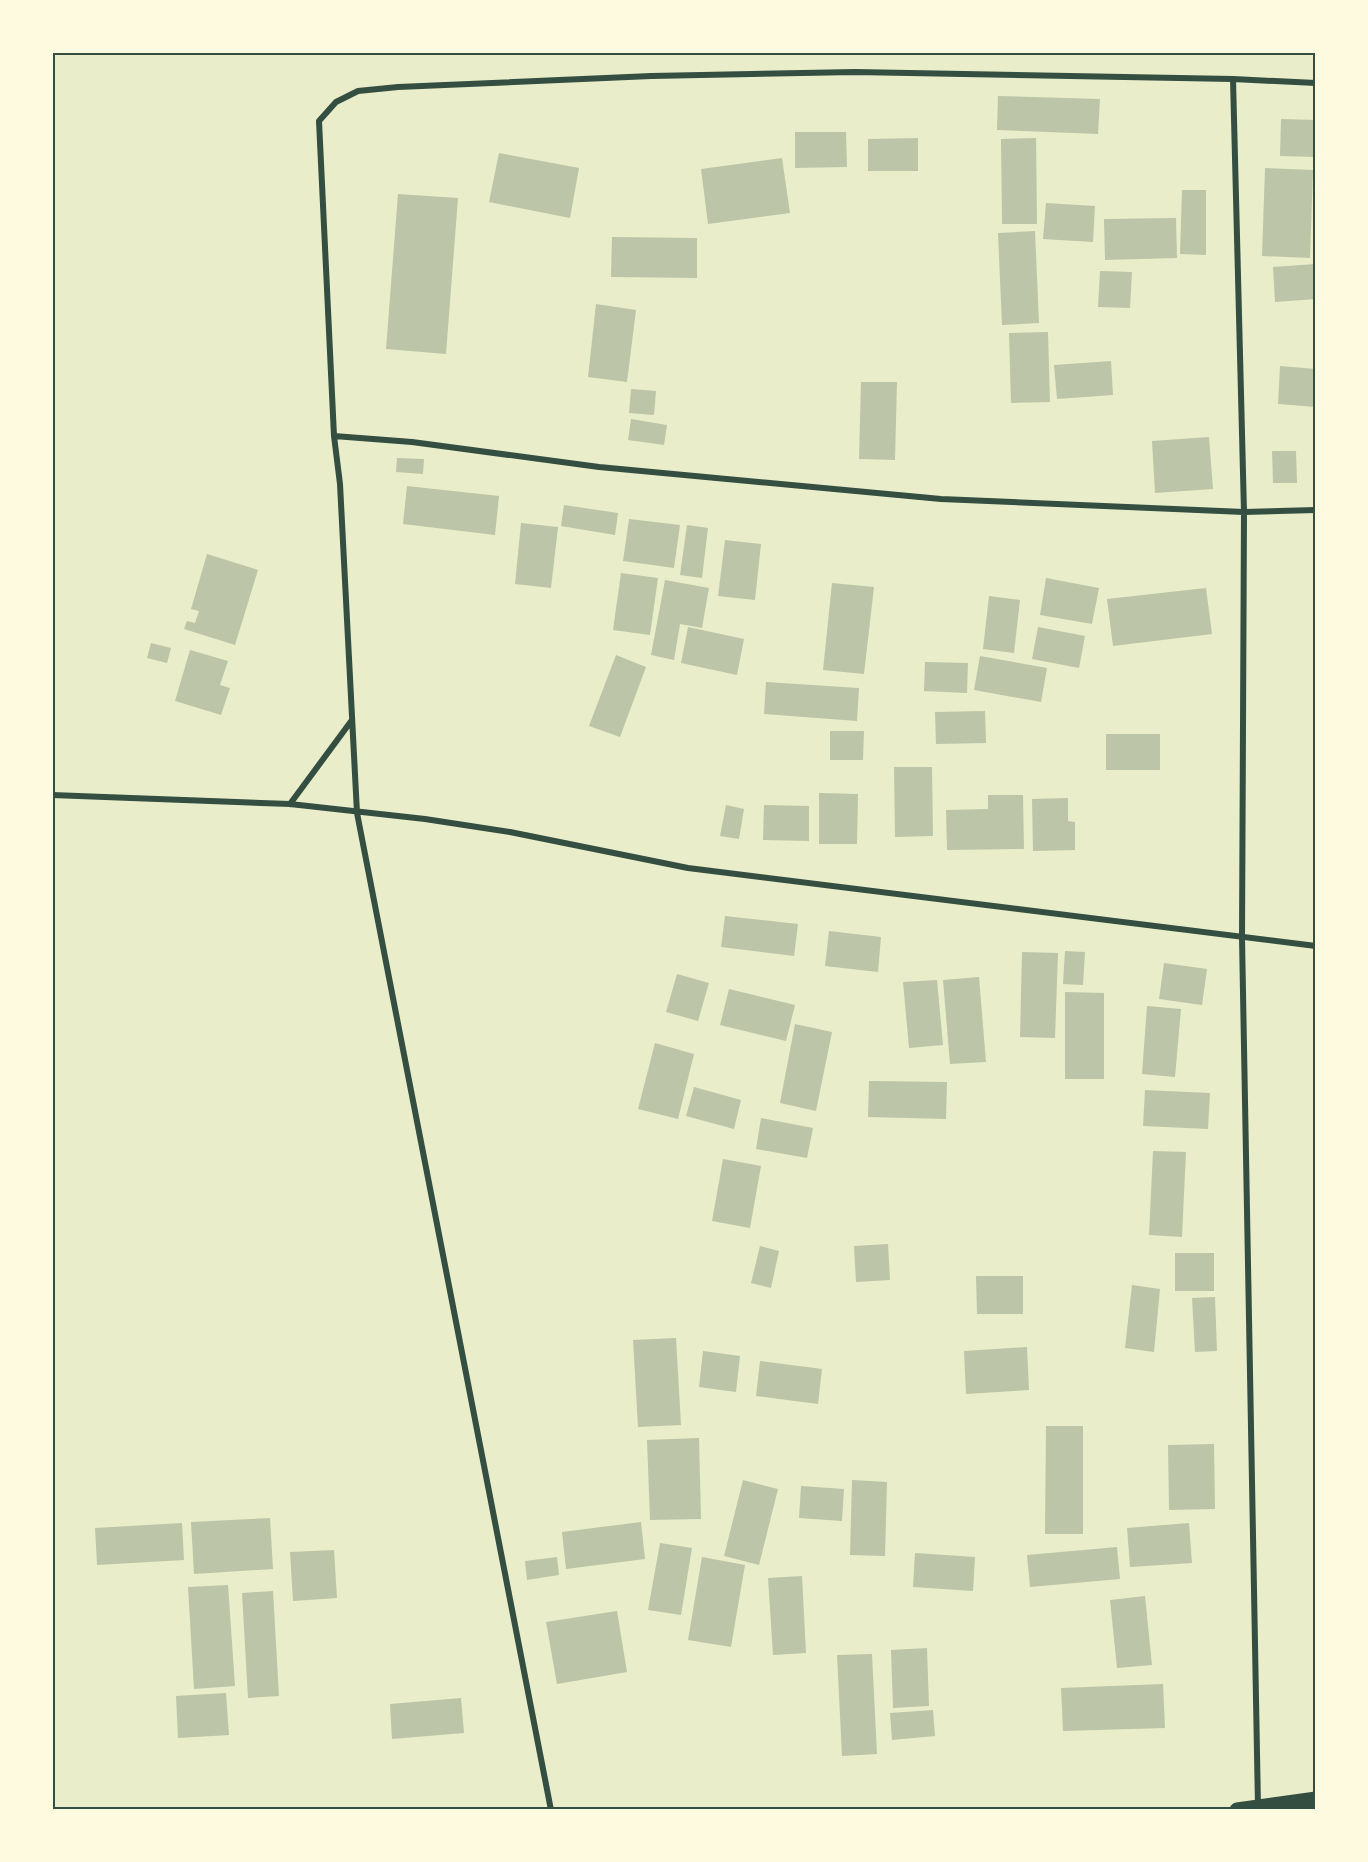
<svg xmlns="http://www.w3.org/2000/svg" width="1368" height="1862" font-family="Ubuntu,sans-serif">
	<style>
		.building { fill: #bcc5a7 }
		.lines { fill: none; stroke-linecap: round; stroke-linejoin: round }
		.minor { stroke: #344e41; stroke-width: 6 }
		.primary { stroke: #344e41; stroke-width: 15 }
		.neatline { fill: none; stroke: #344e41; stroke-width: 2 }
	</style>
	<rect width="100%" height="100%" fill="#e9edc9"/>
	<path class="building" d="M998,96L1100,99L1098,134L997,130Z
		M1281,119L1316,120V157L1280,156Z
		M795,132H846L847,167L795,168Z
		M918,138V171H868V139Z
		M1036,138L1037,224H1002L1001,139Z
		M499,153L579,168L570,218L489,202Z
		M782,158L790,213L708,224L701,169Z
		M1265,168L1313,170L1310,258L1262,256Z
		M1182,190H1206V255L1180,254Z
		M398,194L458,198L446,354L386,349Z
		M1046,203L1095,206L1093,242L1043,239Z
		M1176,218L1177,258L1105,260L1104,219Z
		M1035,231L1039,323L1002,325L998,233Z
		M612,237L697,238V278L611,277Z
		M1316,264V299L1275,302L1273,267Z
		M1100,271L1132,272L1130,308L1098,307Z
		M596,304L636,310L627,382L588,377Z
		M1048,332L1050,402L1011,403L1009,333Z
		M1111,361L1113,395L1057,399L1054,365Z
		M1280,366L1316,369V407L1278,404Z
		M861,382H897L895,460L859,459Z
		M631,389L656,391L654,415L629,413Z
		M631,419L667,425L664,445L628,440Z
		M1209,437L1213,489L1155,493L1152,441Z
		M1272,451H1296L1297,483H1273Z
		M397,458L424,459L423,474L396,472Z
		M407,486L499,496L495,535L403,524Z
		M564,505L618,513L615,535L561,526Z
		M629,519L680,525L674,568L623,561Z
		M521,523L558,527L551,588L515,584Z
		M687,525L708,528L702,578L680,575Z
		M725,540L761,544L755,600L718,596Z
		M207,554L258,570L235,645L184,629L187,621L195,623L199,611L191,609Z
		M621,573L658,578L650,635L613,630Z
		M1046,578L1099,588L1092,624L1040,615Z
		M665,580L709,588L702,628L680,624L674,660L651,655Z
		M832,583L874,587L864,674L823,670Z
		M1206,588L1212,634L1113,646L1107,599Z
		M989,596L1020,600L1014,653L983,649Z
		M688,627L744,639L737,675L681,663Z
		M1038,627L1085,636L1079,668L1032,659Z
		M151,643L171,648L167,663L147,658Z
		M190,650L228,661L220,685L230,688L221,715L175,701Z
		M616,655L646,667L620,737L589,726Z
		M980,656L1047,668L1041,702L974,690Z
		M925,662L968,663L967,693L924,691Z
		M766,682L859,688L857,721L764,714Z
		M985,711L986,743L936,744L935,712Z
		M830,731H864L863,760H830Z
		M1106,734H1160V770H1106Z
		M894,767H932L933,836L895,837Z
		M819,793L858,794L857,844H819Z
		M988,795H1023L1024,849L947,850L946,810L988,809Z
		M1068,798V821L1075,822V850L1033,851L1032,799Z
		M726,805L744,809L739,839L720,836Z
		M764,805L809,806V841L763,840Z
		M725,916L798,924L794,956L721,947Z
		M829,931L881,937L878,972L825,966Z
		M1065,951L1085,952L1083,985L1063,984Z
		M1022,952L1058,953L1055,1038L1020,1037Z
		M1164,963L1207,969L1202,1005L1159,999Z
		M677,974L709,983L698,1021L666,1012Z
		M979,977L986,1062L950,1064L943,980Z
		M937,980L943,1045L909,1048L903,982Z
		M729,989L795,1005L786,1041L720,1025Z
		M1065,992L1104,993V1079H1065Z
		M1147,1006L1181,1009L1175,1077L1142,1074Z
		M795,1024L832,1032L816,1111L780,1103Z
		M655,1043L694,1054L678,1119L638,1109Z
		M869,1081L947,1082L946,1119L868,1117Z
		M694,1087L741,1100L734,1129L686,1116Z
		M1145,1090L1210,1093L1208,1129L1143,1126Z
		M761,1118L813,1128L807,1158L756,1149Z
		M1153,1151L1186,1152L1182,1237L1149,1235Z
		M723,1159L761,1166L750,1228L712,1221Z
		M888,1244L890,1280L856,1282L854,1246Z
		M760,1246L779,1251L771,1288L751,1283Z
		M1175,1253H1214V1291H1175Z
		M976,1276H1023V1314H977Z
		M1132,1285L1160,1289L1154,1352L1125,1348Z
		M1215,1297L1217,1351L1195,1352L1192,1298Z
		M676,1338L681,1425L638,1427L633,1340Z
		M1027,1347L1029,1390L966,1394L964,1351Z
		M703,1351L740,1356L736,1392L699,1387Z
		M760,1361L822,1369L818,1404L756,1396Z
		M1046,1426H1083V1534H1045Z
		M699,1438L701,1519L650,1520L647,1440Z
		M1214,1444L1215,1509L1169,1510L1168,1445Z
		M743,1480L778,1489L759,1565L724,1556Z
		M852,1480L887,1482L885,1556L850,1555Z
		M801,1486L844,1489L842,1521L799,1518Z
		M270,1518L273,1569L194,1574L191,1522Z
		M641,1522L645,1559L566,1569L562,1532Z
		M182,1523L184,1560L97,1565L95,1528Z
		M1189,1523L1192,1563L1130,1567L1127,1528Z
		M660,1543L692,1548L681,1615L648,1610Z
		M1117,1547L1120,1579L1030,1587L1027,1555Z
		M334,1550L337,1598L293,1601L290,1552Z
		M915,1553L975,1557L973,1591L913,1587Z
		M557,1557L559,1575L527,1580L525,1561Z
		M702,1557L745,1565L731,1647L688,1640Z
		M802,1576L806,1653L773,1655L768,1578Z
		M228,1585L235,1686L194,1689L188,1587Z
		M273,1591L279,1696L248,1698L242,1593Z
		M1145,1596L1152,1665L1117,1668L1110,1600Z
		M617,1611L627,1672L557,1684L546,1622Z
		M927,1648L929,1706L893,1708L891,1650Z
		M872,1654L877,1754L842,1756L837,1655Z
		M1163,1684L1165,1728L1063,1731L1061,1688Z
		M226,1693L229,1735L178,1738L176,1696Z
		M461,1698L464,1733L392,1739L390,1704Z
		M933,1710L935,1736L892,1740L890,1713Z"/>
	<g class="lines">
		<path class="minor" d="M334,436L319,121L336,102L358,91L398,87L651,76L855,72L1233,79
			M52,795L290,804L425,819L510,832L688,868L1316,946
			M290,804L352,720
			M1258,1807L1242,938L1244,512L1233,79L1316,83
			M551,1810L357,813L340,484L334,436L412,442L599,467L941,499L1244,512L1316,510"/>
		<path class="primary" d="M1237,1810L1316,1799"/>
	</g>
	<rect width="1368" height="1862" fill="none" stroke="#fefae0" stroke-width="108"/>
	<rect x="54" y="54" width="1260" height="1754" class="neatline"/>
</svg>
